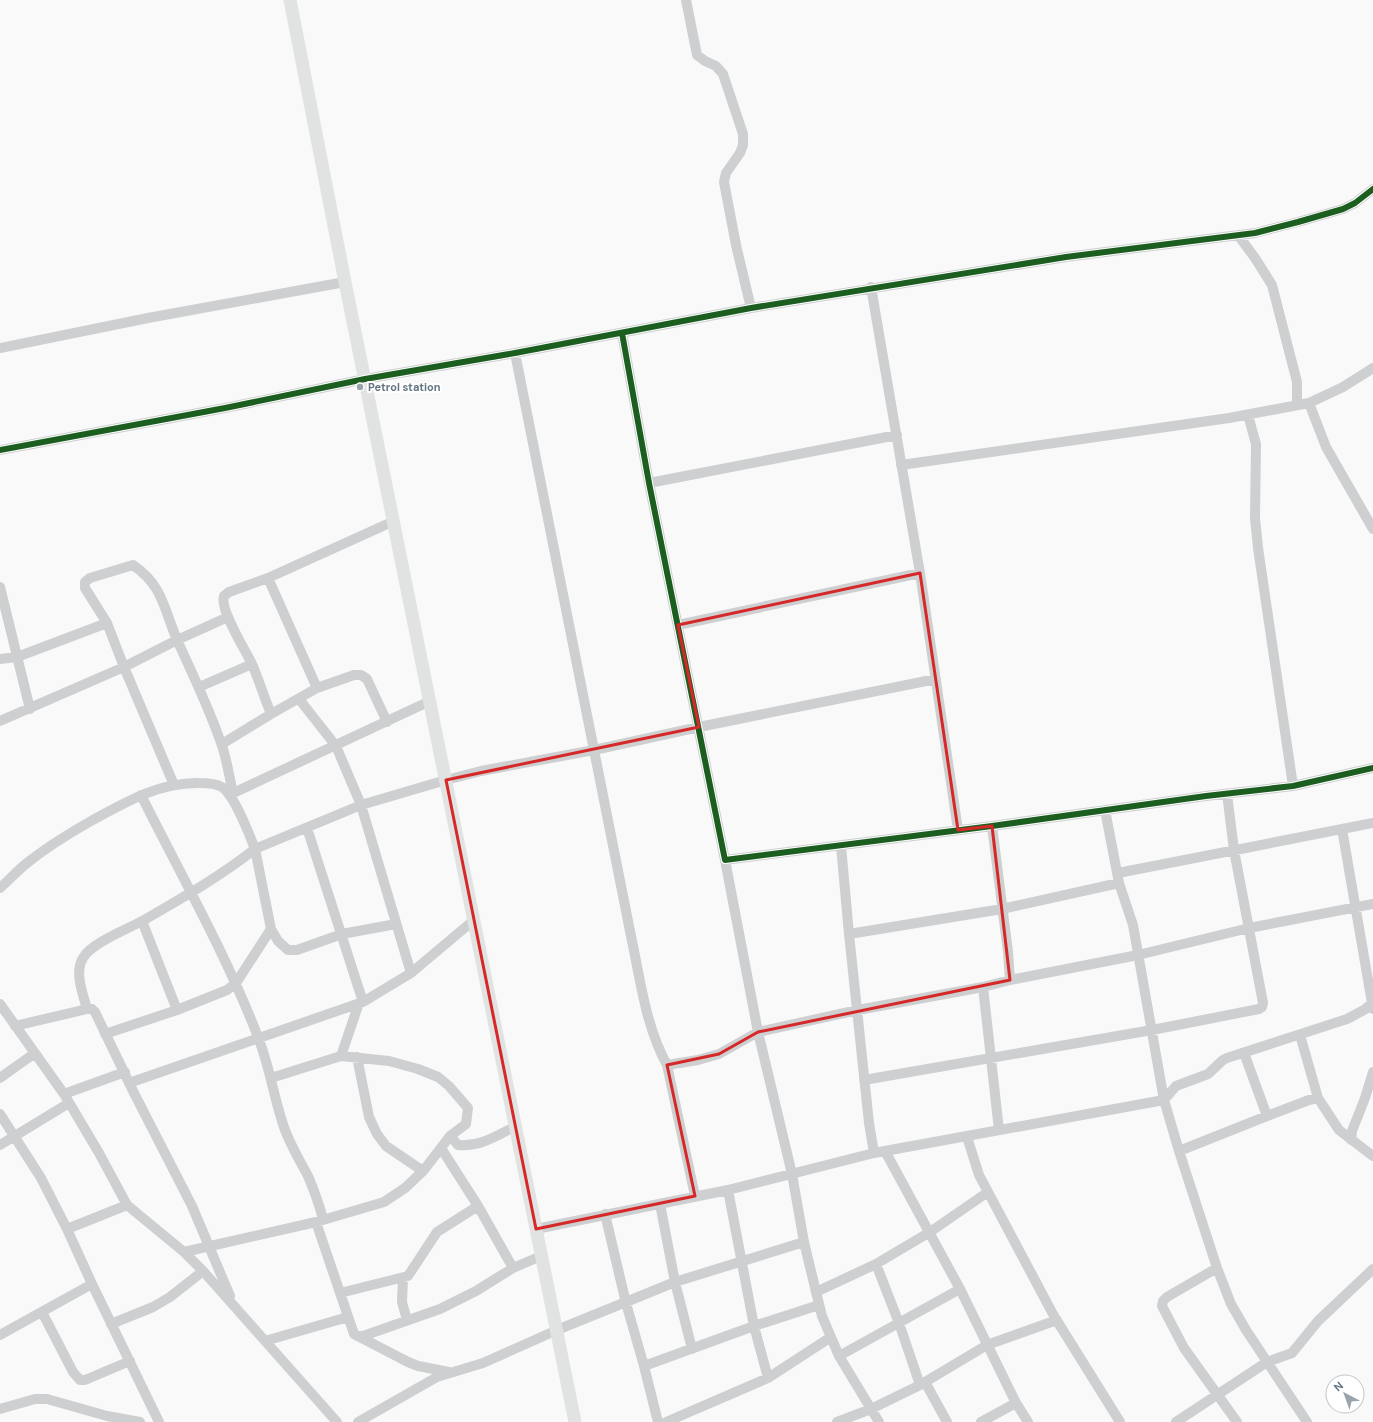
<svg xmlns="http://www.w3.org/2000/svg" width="1373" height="1422" font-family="'DM Sans',sans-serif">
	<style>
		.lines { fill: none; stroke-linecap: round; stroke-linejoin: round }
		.minor { stroke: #cecfd0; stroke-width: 10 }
		.major { stroke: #e1e2e2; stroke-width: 13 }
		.cycleway-casing { stroke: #fff; stroke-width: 8 }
		.cycleway { stroke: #1b5e20; stroke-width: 6 }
		.marked { fill: none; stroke: #d62828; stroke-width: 3; stroke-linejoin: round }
		.poi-dot { fill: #99a4ac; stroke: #fff; stroke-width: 1.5 }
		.labels { text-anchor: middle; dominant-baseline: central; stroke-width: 4; stroke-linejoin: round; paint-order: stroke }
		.poi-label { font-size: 11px; font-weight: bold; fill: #657683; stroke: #fff; text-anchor: start }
	</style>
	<rect width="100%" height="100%" fill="#f9f9f9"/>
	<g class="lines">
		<path class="minor" d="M686,0L697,55L705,61L716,66L723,74L743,134V145L740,153L726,173L724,182L736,245L751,308
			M1238,235L1255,258L1272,285L1297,382V405
			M871,287L920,573L958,830
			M622,333L649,483L725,860L992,826L1206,796L1293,786L1373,768
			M0,348L148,318L345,282
			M515,353L632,941C641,983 646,1027 667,1065L695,1196
			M1309,403L1326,447L1373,529
			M1248,415L1256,444L1255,518L1258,548L1293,786
			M0,450L225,408L365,379L515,353L751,308L1066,257L1255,233L1298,222L1343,209L1355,203L1373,189
			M901,465L1229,418L1309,403L1343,387L1373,368
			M649,483L897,435
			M268,578L317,688
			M0,587L30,709
			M678,625L920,573
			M0,659L17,657L107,623
			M199,687L252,664
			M299,699L336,746L361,805L411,973
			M271,714C264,697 259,680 252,664C246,651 219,609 224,596L229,592L268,578L394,521
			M0,721L124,667L177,640L228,617
			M222,744L271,714L317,688L354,675H361L367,679L387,722
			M174,785L124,667L107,623L85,588V582L90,578L133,565C164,586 164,611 178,642C193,675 209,708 221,743C227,759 229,776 233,793
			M141,795C181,875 226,954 258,1037C270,1067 274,1100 285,1130C291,1146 300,1161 308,1176C314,1190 319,1204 323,1219
			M229,795L430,701
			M1105,810L1119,883L1133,925L1164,1100L1179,1151L1217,1268L1231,1304L1246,1330L1307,1422
			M992,826L1008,952L1010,980
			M307,828L363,1002
			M1342,829L1373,1009
			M841,846L849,934L1002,909L1119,883
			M725,860L758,1032L792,1174L804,1242L816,1292L822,1316L839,1356L879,1422
			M1118,873L1373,823
			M0,888C9,880 17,871 27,863C47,847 68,834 91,821C124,803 159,782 199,783C206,783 215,783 222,787C235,796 249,834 255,849L361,805L446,780L481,771L594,750L699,727L936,679
			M142,921L177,1010
			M271,929L278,941L288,950H297L342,934L396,924
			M849,934L869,1123L874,1153
			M983,987L999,1130
			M0,1004L64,1094L99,1153L127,1205L184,1252L203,1271L337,1422
			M87,1009C83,994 74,972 83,958C91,943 128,929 144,920C182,898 221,876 255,849L271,929L236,983L227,990L177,1010L105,1034
			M15,1026L87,1009H92L95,1012L135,1095L192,1206L230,1296
			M1300,1035L1318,1098L1339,1130L1373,1156
			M1244,1053L1267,1116
			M341,1056L359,1003
			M357,1057L369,1117L377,1134L386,1146L417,1167L424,1170
			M667,1065L698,1060L719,1054L758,1032L858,1010L983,987L1010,980L1138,955L1249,928L1373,904
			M0,1078L35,1053
			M271,1078L341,1056L389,1061L418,1069L438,1077L449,1086L468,1108L466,1124L450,1136
			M864,1080L1152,1030L1259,1009L1262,1007L1263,1003L1234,850L1227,794
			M129,1083L363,1002L411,973L474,920
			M64,1094L125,1072
			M0,1114L41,1178L67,1229L92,1284L159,1422
			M967,1137L979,1175L1054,1316L1120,1422
			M1351,1140L1352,1131L1365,1098L1373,1072
			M0,1145L69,1103
			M441,1148L478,1206L513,1268
			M885,1151L960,1289L1016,1403L1028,1422
			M1179,1151L1267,1116L1309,1100L1318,1098
			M728,1190L754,1326L768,1378
			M660,1204L675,1282L692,1349
			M605,1214L626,1303L644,1366L658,1422
			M316,1222L354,1334L408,1362L418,1366L449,1372
			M67,1229L127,1205
			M536,1229L728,1190L874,1153L1164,1100L1176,1086L1208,1074L1223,1060L1227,1058L1347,1019L1364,1010L1372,1003
			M184,1252L316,1222L384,1202L405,1188L424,1170L450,1136L458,1145C480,1147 496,1136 516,1126
			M876,1264L899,1323L920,1385
			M1217,1268L1167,1297L1163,1301L1162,1306L1184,1348L1237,1422
			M403,1278L402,1302L407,1320
			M816,1292L876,1264L930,1232L988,1192
			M340,1293L408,1276L437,1232L478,1206
			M42,1312L73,1372L80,1380H85L130,1361
			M111,1324L153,1307L170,1297L203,1271
			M0,1335L92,1284
			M357,1336H363L440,1309L476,1291L513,1268L541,1256
			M265,1341L348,1317
			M839,1356L960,1289
			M644,1366L754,1326L819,1305
			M925,1382L947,1422
			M0,1409L35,1399H47L107,1416L140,1422
			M358,1422L437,1377L483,1363L557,1330L675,1282L804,1242
			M666,1422L768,1378L831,1337
			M837,1422L871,1409L920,1385L987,1345L1057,1320
			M981,1422L1016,1403
			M1176,1422L1267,1362L1292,1353L1318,1321L1373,1269"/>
		<path class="major" d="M290,0L345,282L575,1422"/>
		<defs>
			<path id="cycleway" d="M622,333L649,483L725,860L992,826L1206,796L1293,786L1373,768
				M0,450L225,408L365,379L515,353L751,308L1066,257L1255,233L1298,222L1343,209L1355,203L1373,189"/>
		</defs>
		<use href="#cycleway" class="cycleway-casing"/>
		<use href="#cycleway" class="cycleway"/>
	</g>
	<path class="marked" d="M920,573L958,830L992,826L1010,980L758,1032L719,1054L667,1065L695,1196L536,1229L446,780L699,727L678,625Z"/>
	<circle class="poi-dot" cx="360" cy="387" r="4"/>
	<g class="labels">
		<g class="poi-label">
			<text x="368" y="387">Petrol station</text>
		</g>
	</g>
	<g transform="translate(1345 1394) rotate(319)"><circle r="19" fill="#ffffff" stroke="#c1c8cd"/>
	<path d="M0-3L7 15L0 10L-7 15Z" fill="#99a4ac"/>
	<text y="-6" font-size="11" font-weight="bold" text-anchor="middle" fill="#657683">N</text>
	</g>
</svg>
